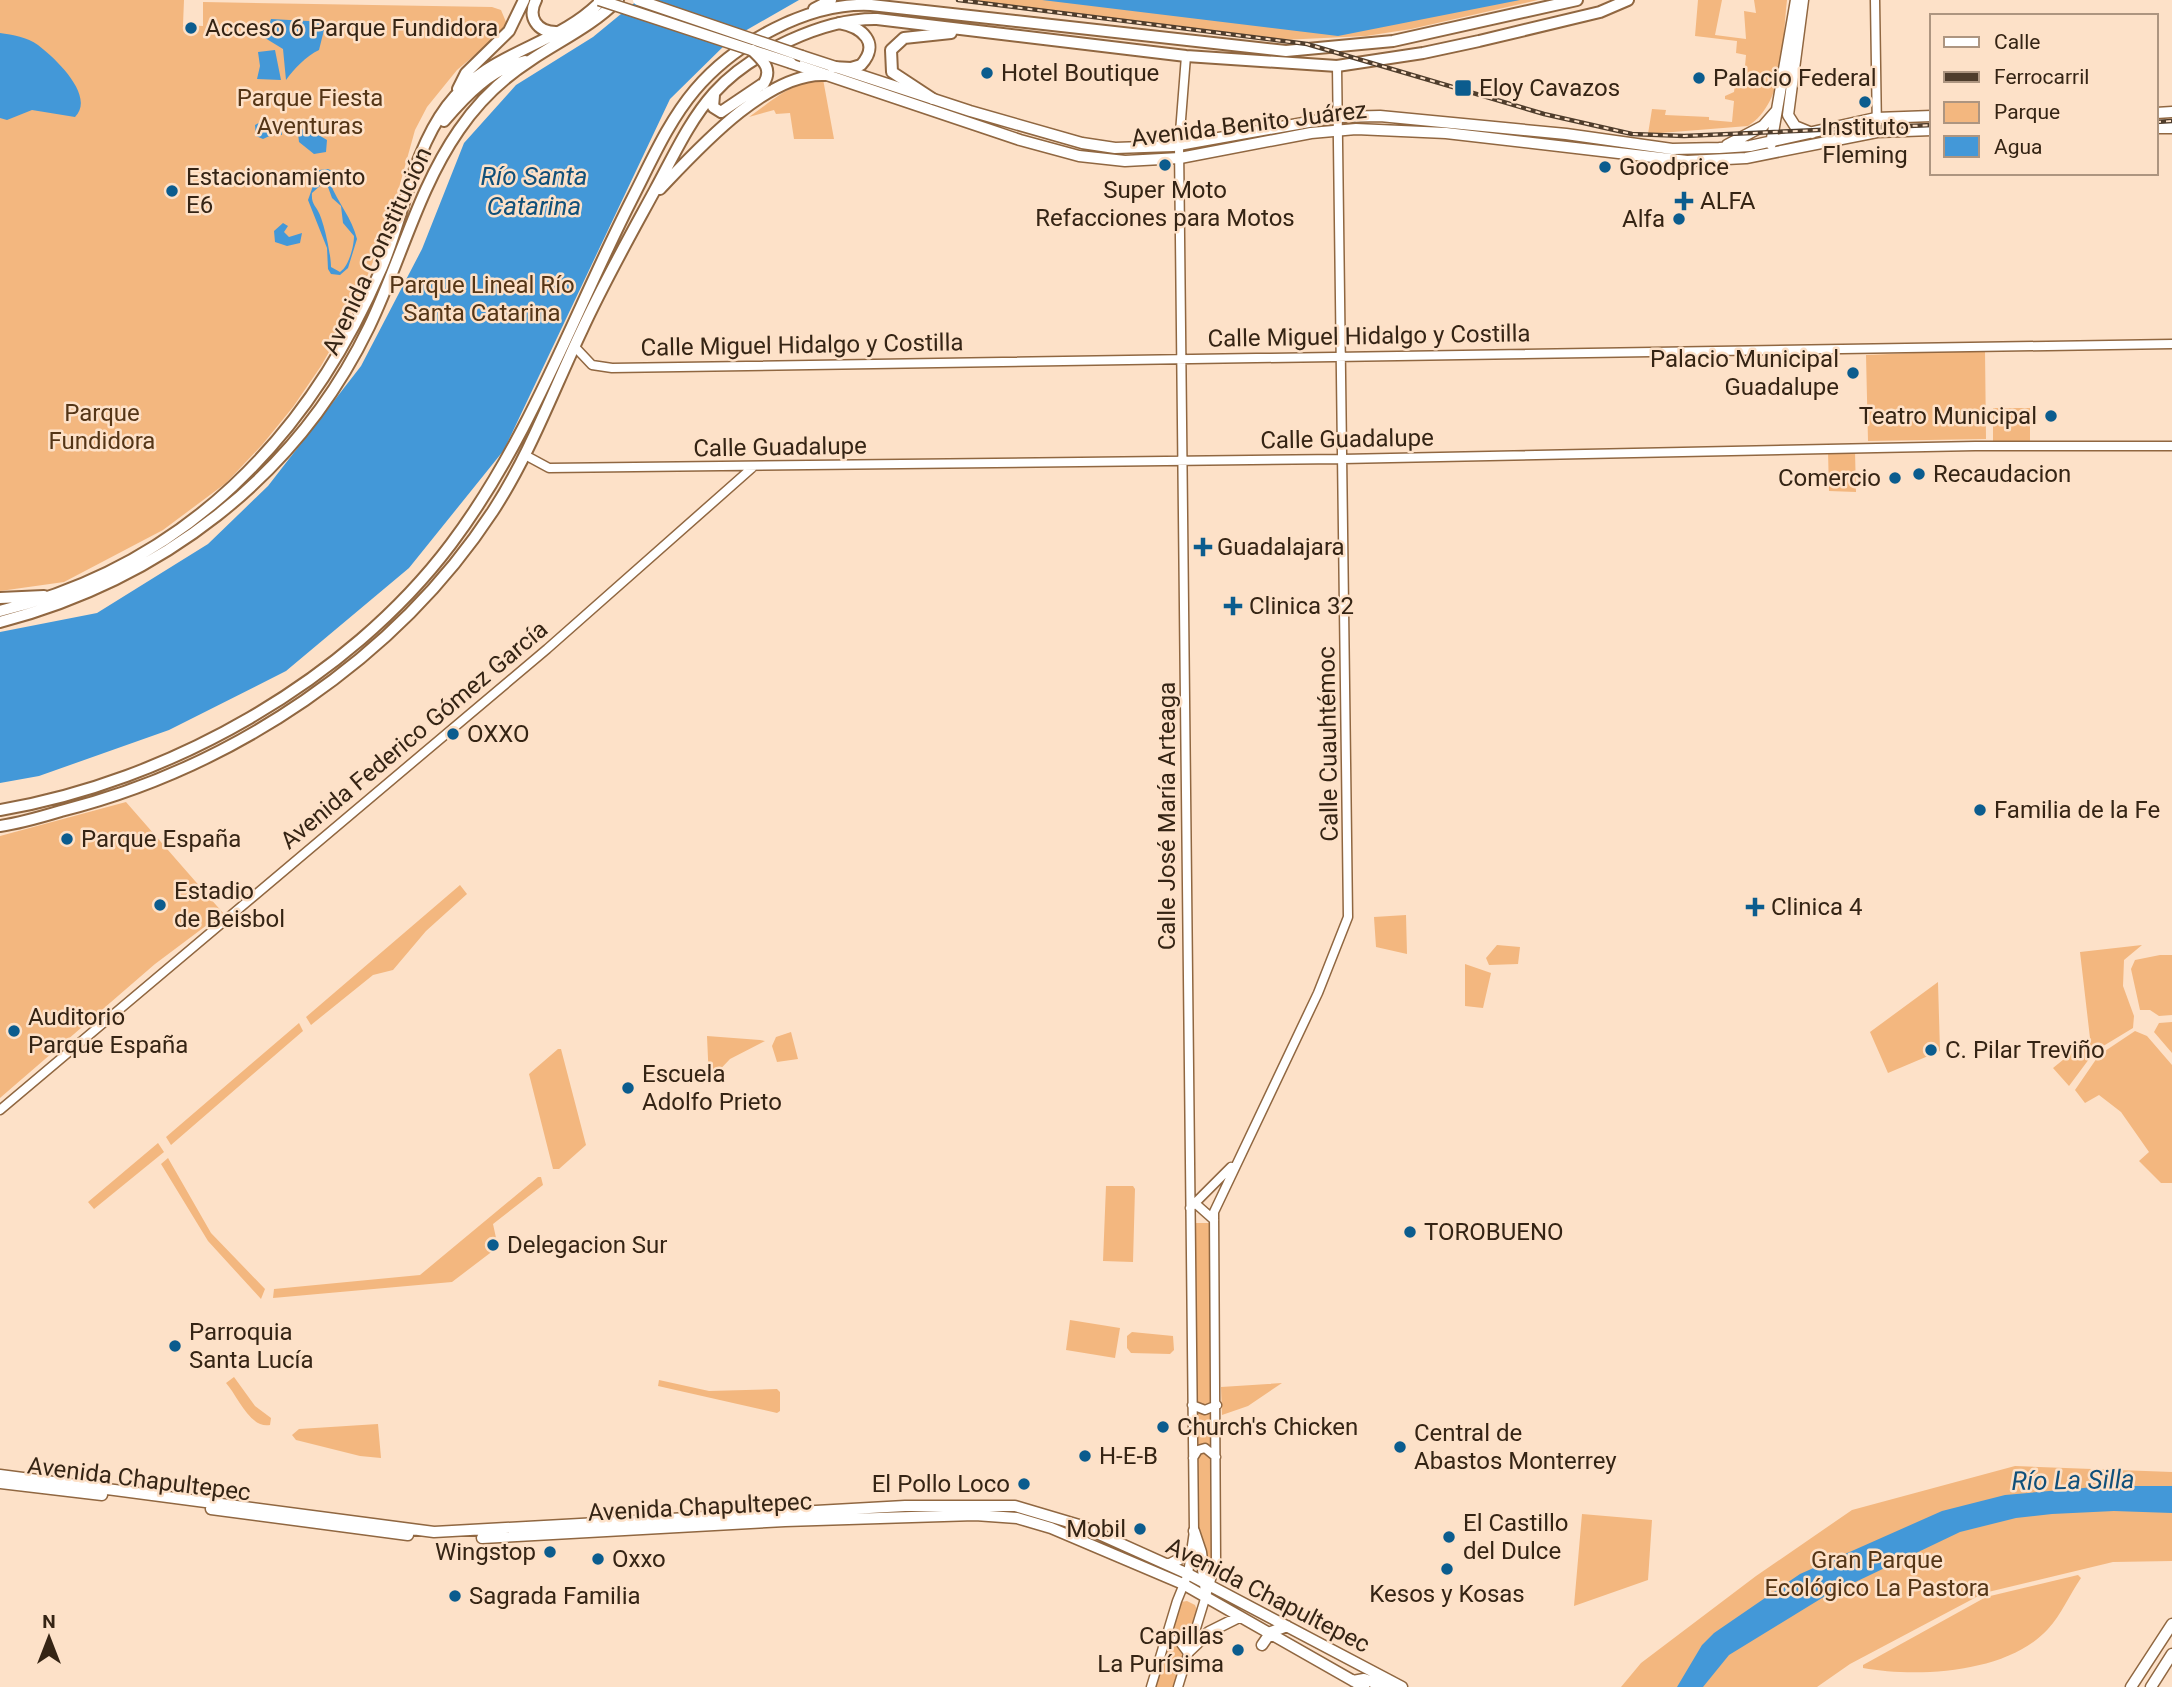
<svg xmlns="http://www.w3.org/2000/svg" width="2172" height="1687" font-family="Roboto,sans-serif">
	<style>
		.green { fill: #f3b77f }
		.water { fill: #4398d8; fill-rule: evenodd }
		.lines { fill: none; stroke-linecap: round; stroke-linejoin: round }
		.minor-casing { stroke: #906741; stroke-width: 11 }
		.major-casing { stroke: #906741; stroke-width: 13 }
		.highway-casing { stroke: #906741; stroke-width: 14 }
		.minor { stroke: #fff; stroke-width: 8 }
		.major { stroke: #fff; stroke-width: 10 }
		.highway { stroke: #fff; stroke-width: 10 }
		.rail-casing { stroke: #4f3d2c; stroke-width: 4.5 }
		.rail { stroke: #fde1c8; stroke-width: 2; stroke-dasharray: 5; stroke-linecap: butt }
		.major-bridge-casing { stroke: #906741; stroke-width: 13; stroke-linecap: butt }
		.highway-bridge-casing { stroke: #906741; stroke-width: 14; stroke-linecap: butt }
		.major-bridge { stroke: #fff; stroke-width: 10 }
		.highway-bridge { stroke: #fff; stroke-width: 10 }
		.poi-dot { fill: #0b5c8e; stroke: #fde1c8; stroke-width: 2.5 }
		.labels { text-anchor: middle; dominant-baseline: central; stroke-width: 5; stroke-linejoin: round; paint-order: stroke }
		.poi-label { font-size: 24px; fill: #352414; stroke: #fde1c8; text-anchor: start }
		.park-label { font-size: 24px; fill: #543516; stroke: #fde1c8 }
		.street-label { font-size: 24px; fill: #352414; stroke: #fde1c8 }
		.water-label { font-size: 26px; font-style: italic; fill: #10507a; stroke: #fde1c8 }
	</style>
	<rect width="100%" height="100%" fill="#fde1c8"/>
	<path class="green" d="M0,0H184L183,25L203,26V2L492,7L501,10L506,22L502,32L457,70L427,107L415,130L392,213L356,305L321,366L293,407L262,445L226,483L163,530L64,582L0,591Z
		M963,0H1538L1411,29L1366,36L1282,40Z
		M1698,0H1722L1715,35L1746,39L1744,11L1756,13L1754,0H1787C1782,40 1786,102 1748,126L1648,134L1652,109L1666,110L1665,115L1709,117V120L1732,122L1734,101L1725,99V96L1734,92L1736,77H1744L1746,55L1736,53L1737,41L1695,36Z
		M823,79L834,139H794L790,113L776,114L774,110L749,117C773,100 793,81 823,79Z
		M1985,350L1986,439L1868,441L1866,355Z
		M1993,408H2030V442H1993Z
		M1828,451H1855L1856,492L1829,491Z
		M126,802L223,913L155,964L0,1098V836Z
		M460,885L467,894L426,931L393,970L373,975L311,1025L306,1017Z
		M1406,915L1407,954L1376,947L1374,917Z
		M1497,945L1520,947L1518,964L1489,965L1486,958Z
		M2142,945L2124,960L2123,986L2134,1016L2133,1028L2095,1051L2069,1086L2053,1068L2090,1038L2080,952Z
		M2160,955H2172V1015L2159,1016L2150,1010H2140L2131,969L2135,960Z
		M1465,964L1491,973L1483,1008L1465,1006Z
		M1938,982L1940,1051L1888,1073L1870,1032Z
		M2172,1022V1053L2154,1032L2159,1023Z
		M299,1023L303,1031L171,1145L166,1137Z
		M2135,1031L2147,1036L2172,1065V1183H2161L2139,1161L2149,1152L2121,1112L2099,1095L2085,1103L2075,1090L2099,1055Z
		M791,1032L798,1059L777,1062L772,1046L776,1037Z
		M707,1036L760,1040L765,1041L730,1059L709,1081Z
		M558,1049H561L586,1145L559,1169H553L529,1074Z
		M158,1143L164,1152L94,1209L88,1202Z
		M168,1158L211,1233L265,1289L261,1299L208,1241L161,1164Z
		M538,1177H541L543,1185L493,1224L498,1247L452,1282L273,1298L274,1289L420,1275Z
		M1106,1186H1133L1135,1189L1133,1262L1103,1261Z
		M1192,1223H1211L1213,1445H1195Z
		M1070,1320L1120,1328L1115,1358L1066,1350Z
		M1132,1332L1173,1336L1174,1350L1170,1354L1131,1353L1127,1348V1336Z
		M234,1377L255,1406L271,1418L270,1425C250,1429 237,1395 226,1383Z
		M659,1380L709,1391L777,1389L780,1392V1411L777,1413L658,1386Z
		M1282,1383L1248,1406L1222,1415L1221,1387Z
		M378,1424L381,1458L360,1456L296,1440L292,1435L299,1429Z
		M1204,1451L1212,1456V1562L1207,1570L1197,1525L1196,1457Z
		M2015,1466L2172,1472V1561L2113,1562L1984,1593L1850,1664L1817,1687H1621L1641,1663L1756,1576L1852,1510Z
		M1582,1514L1652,1520L1648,1580L1574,1606Z
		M2078,1575L2081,1578C2070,1594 2061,1615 2048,1629C2008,1673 1918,1678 1863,1668V1665L1986,1597Z
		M1187,1601L1195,1605L1197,1610L1175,1687H1155L1181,1602Z"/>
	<path class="water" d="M638,0H799L731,39L670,99L504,450L409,568L286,671L169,730L39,776L0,783V632L97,613L208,544L268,486L361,366L422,249L464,143L516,85L593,37Z
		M1042,0H1520L1338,36Z
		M271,19L326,22L319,50C306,56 294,69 286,80L283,49L265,38Z
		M0,33C13,35 27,37 38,45C55,58 96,96 75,117L32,110L7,120L0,118Z
		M275,50L281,80L257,79L260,66L258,52Z
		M264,120L277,130L282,128V135L276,133L263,139L256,136L255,125Z
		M305,127L327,140L326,152L314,154L299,142L298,133Z
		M328,169L337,173L330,183C338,203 352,218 357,239L348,268L340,275L331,274L328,269L327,248L308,200L313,186L321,181L319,170ZM321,185L328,187L332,198L341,206L343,223L354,236C354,246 349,266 340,272L331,267C331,254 324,223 319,213C316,206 311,204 312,193Z
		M283,223L288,226L284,232L289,237L302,233L300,243L287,246L275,242L274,231Z
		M2106,1486H2172V1513L2114,1511L2052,1514L2016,1518L1960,1532L1822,1598L1729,1655L1703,1687H1677L1702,1645L1714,1633L1800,1574L1942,1511L2005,1495Z"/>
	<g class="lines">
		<defs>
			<path id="minor" d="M1875,0L1877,132
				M575,347L592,365L612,368L2172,344
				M525,455L549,468L1342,459L1975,446H2172
				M0,1110L547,649L753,467
				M1196,1204L1214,1220
				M1190,1208L1231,1167
				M1192,1405L1205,1410L1217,1405
				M1193,1458L1198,1450L1205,1448L1216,1457
				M1164,1646L1172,1640L1179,1641L1188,1653
				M1151,1687L1177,1601L1188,1574L1194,1531L1179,145L1186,56
				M1178,1687L1216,1563L1214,1212L1318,993L1348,917L1337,66"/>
			<path id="major" d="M1803,0L1788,115L1795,126L1812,133
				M802,56L970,111L1082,143L1115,148L1173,146L1337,117L1380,116L1566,134L1672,149L1719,148L1750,146L1876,118L1932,116
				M791,63L1020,140L1079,156L1125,161L1180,158L1311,133L1356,129L1446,133L1687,161L1746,158L1877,132L1932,130
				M2156,113L2172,112
				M2156,128H2172
				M1771,144L1796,0
				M1727,145L1763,126L1777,110
				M0,1475L434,1532L905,1506H1015L1079,1525L1188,1574L1402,1687
				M0,1483L102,1495
				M211,1509L408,1535
				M1194,1531L1201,1552L1205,1586
				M482,1538L785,1521L975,1515L1017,1518L1051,1528L1183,1584L1364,1687
				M1168,1565L1193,1552
				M1262,1645L1271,1632L1287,1626
				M1189,1651L1209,1632L1239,1617
				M1353,1681L1364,1679L1386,1687
				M2131,1687L2172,1624
				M2151,1687L2172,1654"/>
			<path id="highway" d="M536,0C527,17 537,32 556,32
				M814,9L831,0
				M832,67L851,68L861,65C881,43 862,27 839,23
				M458,89L466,73L509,31L524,0
				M714,95L713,107L721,112L764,83
				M933,99L892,72L891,50L904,38L951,33
				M444,121C466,95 491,69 525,61
				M660,189C697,150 767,72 825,75
				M0,598L44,596
				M0,611C184,566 309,438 382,267C404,215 412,153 447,106C490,49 556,48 602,0
				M0,622C160,580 296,478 369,327C400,263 418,189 459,130C478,102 503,78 531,60C561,40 592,26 618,0
				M0,810C168,782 348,681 451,544C530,439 573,315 632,199C651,162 668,122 695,90C735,43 808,2 871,5L1286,51L1393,41L1577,0
				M0,826C21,823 41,817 61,811C232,768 396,659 493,511C530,454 553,391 582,330C604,282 630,236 655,190C673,157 689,121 714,93C750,53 824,18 877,19L1186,56L1337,66L1423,53L1479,41L1600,12L1628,0"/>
		</defs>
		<use href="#minor" class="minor-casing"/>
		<use href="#major" class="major-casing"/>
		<use href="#highway" class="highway-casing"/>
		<use href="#minor" class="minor"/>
		<use href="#major" class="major"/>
		<use href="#highway" class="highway"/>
		<defs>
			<path id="rail" d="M958,0L1307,44L1544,114L1632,134L1684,136L1932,125
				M2156,122L2172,121"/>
		</defs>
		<use href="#rail" class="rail-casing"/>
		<use href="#rail" class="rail"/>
		<defs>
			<path id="major-bridge" d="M599,0L791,63
				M638,0L802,56"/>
			<path id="highway-bridge" d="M752,50C762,60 773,68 764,83"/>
		</defs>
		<use href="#major-bridge" class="major-bridge-casing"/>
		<use href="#highway-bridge" class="highway-bridge-casing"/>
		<use href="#major-bridge" class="major-bridge"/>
		<use href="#highway-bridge" class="highway-bridge"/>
	</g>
	<g class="poi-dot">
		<circle cx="191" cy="28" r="7"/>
		<circle cx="987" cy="73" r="7"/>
		<circle cx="1699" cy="78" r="7"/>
		<rect x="1454" y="79" width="18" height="18" rx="3.5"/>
		<circle cx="1865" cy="102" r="7"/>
		<circle cx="1165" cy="165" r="7"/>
		<circle cx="1605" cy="167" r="7"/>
		<circle cx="172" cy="191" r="7"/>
		<path d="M1680.5 190.5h7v7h7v7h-7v7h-7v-7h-7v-7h7z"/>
		<circle cx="1679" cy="219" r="7"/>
		<circle cx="1853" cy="373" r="7"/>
		<circle cx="2051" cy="416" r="7"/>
		<circle cx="1919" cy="474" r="7"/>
		<circle cx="1895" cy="478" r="7"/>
		<path d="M1199.5 536.5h7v7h7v7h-7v7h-7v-7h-7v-7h7z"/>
		<path d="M1229.5 595.5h7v7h7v7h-7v7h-7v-7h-7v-7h7z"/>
		<circle cx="453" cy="734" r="7"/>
		<circle cx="1980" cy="810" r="7"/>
		<circle cx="67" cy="839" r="7"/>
		<circle cx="160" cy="905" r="7"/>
		<path d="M1751.5 896.5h7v7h7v7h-7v7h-7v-7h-7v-7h7z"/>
		<circle cx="14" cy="1031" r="7"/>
		<circle cx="1931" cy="1050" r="7"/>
		<circle cx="628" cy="1088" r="7"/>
		<circle cx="1410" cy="1232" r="7"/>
		<circle cx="493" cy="1245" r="7"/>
		<circle cx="175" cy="1346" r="7"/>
		<circle cx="1163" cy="1427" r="7"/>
		<circle cx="1400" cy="1447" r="7"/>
		<circle cx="1085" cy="1456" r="7"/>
		<circle cx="1024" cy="1484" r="7"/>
		<circle cx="1140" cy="1529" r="7"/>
		<circle cx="1449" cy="1537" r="7"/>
		<circle cx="550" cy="1552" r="7"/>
		<circle cx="598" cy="1559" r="7"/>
		<circle cx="1447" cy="1569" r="7"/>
		<circle cx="455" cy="1596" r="7"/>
		<circle cx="1238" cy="1650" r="7"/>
	</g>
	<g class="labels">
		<g class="poi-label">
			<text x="205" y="28">Acceso 6 Parque Fundidora</text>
			<text x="1001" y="73">Hotel Boutique</text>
			<text x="1713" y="78">Palacio Federal</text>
			<text x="1479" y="88">Eloy Cavazos</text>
			<text x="1865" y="127" text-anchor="middle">Instituto<tspan x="1865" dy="28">Fleming</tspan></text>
			<text x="1619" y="167">Goodprice</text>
			<text x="186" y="177">Estacionamiento<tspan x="186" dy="28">E6</tspan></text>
			<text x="1165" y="190" text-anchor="middle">Super Moto<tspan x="1165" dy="28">Refacciones para Motos</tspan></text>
			<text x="1700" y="201">ALFA</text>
			<text x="1665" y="219" text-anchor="end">Alfa</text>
			<text x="1839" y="359" text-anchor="end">Palacio Municipal<tspan x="1839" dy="28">Guadalupe</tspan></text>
			<text x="2037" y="416" text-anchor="end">Teatro Municipal</text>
			<text x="1933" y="474">Recaudacion</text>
			<text x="1881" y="478" text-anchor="end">Comercio</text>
			<text x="1217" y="547">Guadalajara</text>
			<text x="1249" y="606">Clinica 32</text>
			<text x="467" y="734">OXXO</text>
			<text x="1994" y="810">Familia de la Fe</text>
			<text x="81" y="839">Parque España</text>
			<text x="174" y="891">Estadio<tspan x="174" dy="28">de Beisbol</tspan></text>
			<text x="1771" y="907">Clinica 4</text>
			<text x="28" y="1017">Auditorio<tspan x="28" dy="28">Parque España</tspan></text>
			<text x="1945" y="1050">C. Pilar Treviño</text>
			<text x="642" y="1074">Escuela<tspan x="642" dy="28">Adolfo Prieto</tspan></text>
			<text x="1424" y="1232">TOROBUENO</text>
			<text x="507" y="1245">Delegacion Sur</text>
			<text x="189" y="1332">Parroquia<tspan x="189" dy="28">Santa Lucía</tspan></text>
			<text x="1177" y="1427">Church's Chicken</text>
			<text x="1414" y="1433">Central de<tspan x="1414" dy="28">Abastos Monterrey</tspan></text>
			<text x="1099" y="1456">H-E-B</text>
			<text x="1010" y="1484" text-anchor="end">El Pollo Loco</text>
			<text x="1463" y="1523">El Castillo<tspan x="1463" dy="28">del Dulce</tspan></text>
			<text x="1126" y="1529" text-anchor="end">Mobil</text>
			<text x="536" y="1552" text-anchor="end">Wingstop</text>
			<text x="612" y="1559">Oxxo</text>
			<text x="1447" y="1594" text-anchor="middle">Kesos y Kosas</text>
			<text x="469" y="1596">Sagrada Familia</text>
			<text x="1224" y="1636" text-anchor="end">Capillas<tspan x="1224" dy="28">La Purísima</tspan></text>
		</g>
		<g class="park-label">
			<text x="310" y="98">Parque Fiesta<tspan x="310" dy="28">Aventuras</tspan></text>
			<text x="482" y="285">Parque Lineal Río<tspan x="482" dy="28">Santa Catarina</tspan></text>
			<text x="102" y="413">Parque<tspan x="102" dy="28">Fundidora</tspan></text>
			<text x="1877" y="1560">Gran Parque<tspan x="1877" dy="28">Ecológico La Pastora</tspan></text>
		</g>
		<g class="street-label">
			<text transform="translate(1249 124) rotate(-7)">Avenida Benito Juárez</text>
			<text transform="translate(377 251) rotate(-65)">Avenida Constitución</text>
			<text transform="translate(1369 336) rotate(-1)">Calle Miguel Hidalgo y Costilla</text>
			<text transform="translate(802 345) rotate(-1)">Calle Miguel Hidalgo y Costilla</text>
			<text transform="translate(1347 439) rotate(-1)">Calle Guadalupe</text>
			<text transform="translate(780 447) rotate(-1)">Calle Guadalupe</text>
			<text transform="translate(414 735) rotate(-40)">Avenida Federico Gómez García</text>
			<text transform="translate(1328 744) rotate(-91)">Calle Cuauhtémoc</text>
			<text transform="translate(1167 816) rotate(-90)">Calle José María Arteaga</text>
			<text transform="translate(139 1479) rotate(7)">Avenida Chapultepec</text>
			<text transform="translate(700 1507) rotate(-3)">Avenida Chapultepec</text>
			<text transform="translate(1268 1595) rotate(27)">Avenida Chapultepec</text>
		</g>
		<g class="water-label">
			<text x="534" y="176">Río Santa<tspan x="534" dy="30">Catarina</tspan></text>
			<text transform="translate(2073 1480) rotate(-1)">Río La Silla</text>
		</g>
	</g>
	<rect x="1930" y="14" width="228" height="161" fill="#fde1c8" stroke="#ad9580" stroke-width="2"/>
	<rect x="1944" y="37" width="35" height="10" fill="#ffffff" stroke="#ad9580" stroke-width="2"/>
	<text x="1994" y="49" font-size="21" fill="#352414">Calle</text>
	<rect x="1944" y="72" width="35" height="10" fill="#4f3d2c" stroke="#ad9580" stroke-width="2"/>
	<text x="1994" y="84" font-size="21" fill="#352414">Ferrocarril</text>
	<rect x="1944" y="102" width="35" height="21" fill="#f3b77f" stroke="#ad9580" stroke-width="2"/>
	<text x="1994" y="119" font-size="21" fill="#352414">Parque</text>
	<rect x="1944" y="136" width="35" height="21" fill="#4398d8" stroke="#ad9580" stroke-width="2"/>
	<text x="1994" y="154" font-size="21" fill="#352414">Agua</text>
	<g transform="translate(49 1638)" stroke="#fde1c8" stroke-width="5" paint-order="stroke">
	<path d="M0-5L12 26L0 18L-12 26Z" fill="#352414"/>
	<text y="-10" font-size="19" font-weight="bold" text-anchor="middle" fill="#352414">N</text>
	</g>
</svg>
